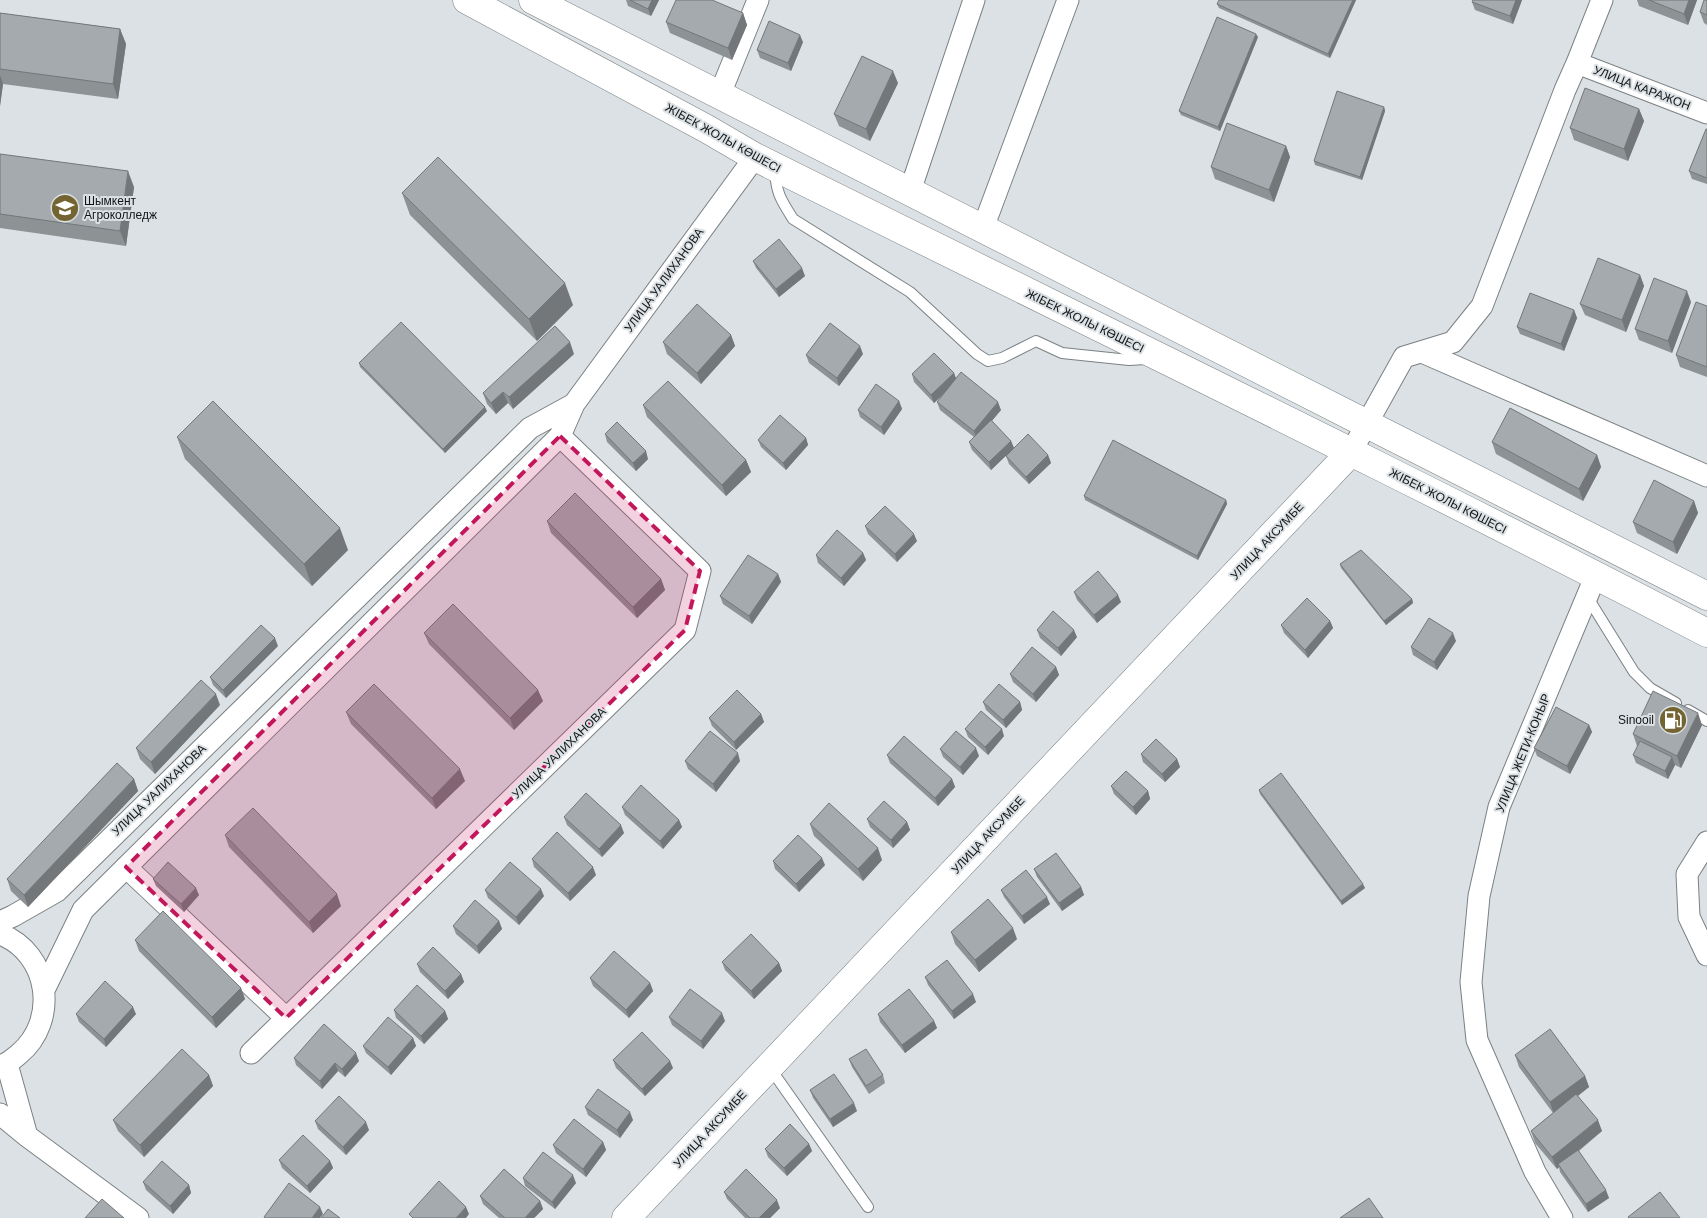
<svg xmlns="http://www.w3.org/2000/svg" width="1707" height="1218" font-family="Helvetica,sans-serif">
	<style>
		.lines { fill: none; stroke-linecap: round; stroke-linejoin: round }
		.lane-casing { stroke: #7b8183; stroke-width: 12 }
		.street-casing { stroke: #7b8183; stroke-width: 23 }
		.secondary-casing { stroke: #7b8183; stroke-width: 29 }
		.primary-casing { stroke: #7b8183; stroke-width: 29 }
		.lane { stroke: #fff; stroke-width: 10 }
		.street { stroke: #fff; stroke-width: 21 }
		.secondary { stroke: #fff; stroke-width: 28 }
		.primary { stroke: #fff; stroke-width: 28 }
		.wall { fill: #8d9295 }
		.shaded-wall { fill: #737779 }
		.building { fill: #a4aaad; stroke: #737779 }
		.marked { fill: #c2185b; fill-opacity: 0.2; stroke: #c2185b; stroke-width: 4; stroke-dasharray: 10 6; stroke-linejoin: round }
		.labels { text-anchor: middle; dominant-baseline: central; stroke-width: 4; stroke-linejoin: round; paint-order: stroke }
		.street-label { font-size: 12px; fill: #131516; stroke: #dbe1e4 }
		.poi-label { font-size: 12px; fill: #131516; stroke: #dbe1e4; text-anchor: start }
	</style>
	<rect width="100%" height="100%" fill="#dbe1e4"/>
	<g class="lines">
		<defs>
			<path id="lane" d="M775,170C776,193 781,200 793,219L910,292L977,354L988,361L1002,358L1036,341L1062,353L1129,360L1146,359
				M1588,598L1634,672L1650,688L1676,703
				M1688,710L1707,721
				M770,1068L868,1207"/>
			<path id="street" d="M1577,63L1707,113
				M720,94L758,0
				M910,191L974,0
				M983,228L1068,0
				M1422,352L1707,476
				M1351,452L1404,357L1453,342L1482,306L1565,90L1577,63L1602,0
				M1707,842L1687,874L1689,917L1707,955
				M126,867L286,1018
				M0,922L13,916L57,891L530,428L574,404
				M0,934C50,953 59,1021 19,1054C13,1059 8,1064 0,1066
				M45,988L83,910L560,436L574,404L755,157
				M251,1053L685,630L700,571L560,436
				M7,1064L27,1136
				M0,1114L27,1136L138,1218
				M1562,1218L1535,1172L1477,1040L1471,982L1479,896L1499,807L1596,575"/>
			<path id="secondary" d="M626,1218L1351,452"/>
			<path id="primary" d="M467,0L707,129L755,157C1072,315 1392,469 1707,633
				M533,0L1367,424L1707,596"/>
		</defs>
		<use href="#lane" class="lane-casing"/>
		<use href="#street" class="street-casing"/>
		<use href="#secondary" class="secondary-casing"/>
		<use href="#primary" class="primary-casing"/>
		<use href="#lane" class="lane"/>
		<use href="#street" class="street"/>
		<use href="#secondary" class="secondary"/>
		<use href="#primary" class="primary"/>
	</g>
	<path class="wall" d="M626,0H659L651,16L628,6Z
		M1356,0L1330,58L1219,8L1217,4Z
		M1522,0L1513,24L1475,10L1472,2Z
		M1637,0H1697L1688,25L1639,6Z
		M1707,0V25L1704,23L1700,12Z
		M0,13L120,29L126,44L118,99L3,84L0,106Z
		M743,13L747,25L732,60L670,33L666,22Z
		M1258,37L1220,131L1181,115L1179,111Z
		M803,42L791,71L760,58L757,50Z
		M898,83L870,141L839,126L834,114Z
		M1384,107L1385,111L1362,180L1315,165L1314,161Z
		M1639,109L1644,121L1628,161L1574,140L1570,128Z
		M1707,129V184L1692,179L1689,171Z
		M1286,146L1290,157L1274,202L1215,179L1211,167Z
		M0,154L134,187L126,246L0,228Z
		M402,193L573,305L537,341L410,215Z
		M753,261L805,276L779,297L756,268Z
		M1640,275L1644,286L1626,332L1585,315L1580,304Z
		M1691,302L1672,353L1639,340L1635,329Z
		M1707,306V377L1680,367L1676,355Z
		M1574,310L1577,318L1564,351L1520,334L1517,327Z
		M731,335L735,346L701,384L667,354L663,342Z
		M574,354L513,409L508,403L496,414L487,404L483,393Z
		M863,354L839,386L809,363L806,355Z
		M359,363L487,411L445,453L360,367Z
		M954,373L956,379L1001,410L991,421L1011,441L1014,448L991,470L972,450L969,442L974,437L940,410L937,402L947,390L934,403L914,382L912,374Z
		M899,401L902,409L884,435L860,417L858,410Z
		M643,405L746,460L751,472L726,496L647,417Z
		M605,434L648,459L636,471L607,442Z
		M177,437L348,550L312,586L185,459Z
		M806,438L808,445L786,470L761,447L758,440Z
		M1492,442L1597,455L1601,467L1583,501L1496,454Z
		M1048,455L1051,463L1029,484L1009,464L1006,456Z
		M1084,496L1226,500L1227,504L1198,560L1085,500Z
		M1694,501L1698,513L1677,554L1637,533L1633,522Z
		M547,521L661,579L665,590L637,618L551,533Z
		M865,526L917,541L897,562L868,534Z
		M863,553L866,560L844,586L818,563L816,555Z
		M1340,564L1412,599L1413,603L1386,625L1341,568Z
		M778,574L781,582L752,624L723,604L720,596Z
		M1074,592L1121,602L1097,623L1077,600Z
		M1330,621L1333,628L1308,658L1284,633L1281,625Z
		M1037,630L1077,637L1061,656L1040,638Z
		M424,633L543,701L514,730L429,644Z
		M1456,641L1437,670L1413,655L1411,647Z
		M278,646L226,698L213,685L210,677Z
		M1056,667L1059,675L1036,702L1013,682L1010,674Z
		M983,702H1020L1022,710L1006,728L986,710Z
		M220,705L155,774L140,759L136,748Z
		M346,712L465,781L436,809L351,724Z
		M761,714L764,722L736,750L712,726L709,718Z
		M1589,725L1592,732L1570,774L1537,756L1534,748Z
		M1702,725L1681,768L1675,765L1668,779L1636,763L1633,755L1638,746H1637L1633,734Z
		M965,729L1004,736L988,755L968,737Z
		M940,749L979,756L963,775L943,757Z
		M1141,754L1177,759L1180,767L1165,782L1143,762Z
		M887,755L952,779L955,787L938,806L890,763Z
		M685,761H740L716,792L688,769Z
		M134,779L138,791L28,907L11,891L7,879Z
		M1111,786L1148,791L1150,799L1136,815L1114,794Z
		M1259,790L1365,888L1342,905L1260,794Z
		M622,807L679,820L682,827L663,849L625,815Z
		M564,817L624,833L602,857L567,825Z
		M867,819L907,822L910,830L893,848L870,827Z
		M810,824L882,860L863,881L814,836Z
		M225,835L341,906L313,933L229,847Z
		M532,859L596,875L570,901L534,867Z
		M773,861L825,865L799,892L775,869Z
		M1034,869L1081,887L1084,895L1062,911L1037,877Z
		M153,879L199,895L184,912L156,886Z
		M485,890L544,896L519,925L488,898Z
		M1001,890L1050,904L1024,924L1004,897Z
		M499,921L502,929L479,954L456,934L453,926Z
		M951,932L1017,939L979,972L955,944Z
		M135,940L241,988L245,999L216,1028L139,951Z
		M722,962L779,963L782,971L754,999L725,970Z
		M417,964L461,974L464,982L448,999L420,972Z
		M925,977L976,1002L954,1019L928,985Z
		M590,978L650,983L653,991L629,1018L593,986Z
		M394,1010L445,1011L448,1019L424,1044L396,1018Z
		M76,1014H136L106,1047L79,1022Z
		M878,1014L934,1021L937,1028L905,1053L880,1022Z
		M669,1017L725,1021L703,1049L672,1025Z
		M413,1038L416,1046L391,1075L366,1053L363,1046Z
		M1515,1055L1585,1076L1589,1087L1578,1096L1602,1131L1579,1151L1609,1198L1588,1212L1560,1172L1559,1167L1557,1169L1535,1143L1531,1131L1553,1113L1519,1067Z
		M294,1058L359,1061L345,1077L338,1071L322,1089L296,1065Z
		M849,1059L883,1075L885,1083L869,1094L852,1067Z
		M613,1060L673,1068L645,1096L616,1068Z
		M209,1075L213,1086L144,1157L118,1131L113,1120Z
		M810,1090L857,1111L833,1127L813,1098Z
		M585,1107L633,1120L620,1138L588,1115Z
		M315,1121L369,1130L346,1155L318,1129Z
		M603,1142L606,1150L586,1177L556,1153L553,1145Z
		M809,1144L812,1151L787,1176L768,1157L765,1149Z
		M279,1160L330,1161L333,1168L310,1193L282,1168Z
		M523,1178L576,1183L555,1209L525,1186Z
		M143,1182L189,1185L191,1193L173,1214L146,1190Z
		M724,1192L780,1208L770,1218H745L727,1199Z
		M480,1196L540,1201L543,1209L534,1218H499L483,1204Z"/>
	<path class="shaded-wall" d="M652,0H659L651,16L648,9Z
		M1353,0H1356L1330,58L1328,54Z
		M1516,0H1522L1513,24L1510,16Z
		M1689,0H1697L1688,25L1684,14Z
		M743,13L747,25L732,60L728,48Z
		M120,29L126,44L118,99L113,84Z
		M1256,34L1258,37L1220,131L1218,127Z
		M800,35L803,42L791,71L788,63Z
		M893,71L898,83L870,141L866,129Z
		M0,75L3,84L0,106Z
		M1384,107L1385,111L1362,180L1360,177Z
		M1639,109L1644,121L1628,161L1624,149Z
		M1286,146L1290,157L1274,202L1269,190Z
		M128,171L134,187L126,246L120,231Z
		M802,268L805,276L779,297L776,289Z
		M1640,275L1644,286L1626,332L1622,320Z
		M565,283L573,305L537,341L529,319Z
		M1687,291L1691,302L1672,353L1668,341Z
		M1574,310L1577,318L1564,351L1561,344Z
		M731,335L735,346L701,384L697,373Z
		M570,342L574,354L513,409L509,397Z
		M860,346L863,354L839,386L837,378Z
		M954,373L957,381L934,403L931,395Z
		M503,392L508,403L496,414L491,403Z
		M899,401L902,409L884,435L881,427Z
		M998,402L1001,410L977,439L974,431Z
		M485,407L487,411L445,453L443,449Z
		M806,438L808,445L786,470L783,463Z
		M1011,441L1014,448L991,470L989,462Z
		M646,451L648,459L636,471L633,463Z
		M1048,455L1051,463L1029,484L1026,477Z
		M1597,455L1601,467L1583,501L1579,489Z
		M746,460L751,472L726,496L722,485Z
		M1226,500L1227,504L1198,560L1197,556Z
		M1694,501L1698,513L1677,554L1673,542Z
		M340,528L348,550L312,586L304,564Z
		M914,534L917,541L897,562L895,554Z
		M863,553L866,560L844,586L841,578Z
		M778,574L781,582L752,624L749,616Z
		M661,579L665,590L637,618L633,607Z
		M1118,595L1121,602L1097,623L1094,615Z
		M1412,599L1413,603L1386,625L1384,621Z
		M1330,621L1333,628L1308,658L1305,650Z
		M1074,630L1077,637L1061,656L1058,648Z
		M1453,633L1456,641L1437,670L1434,662Z
		M275,638L278,646L226,698L223,690Z
		M1056,667L1059,675L1036,702L1033,694Z
		M538,690L543,701L514,730L510,718Z
		M216,694L220,705L155,774L151,762Z
		M1020,702L1022,710L1006,728L1003,720Z
		M1698,713L1702,725L1681,768L1677,756Z
		M761,714L764,722L736,750L734,742Z
		M1589,725L1592,732L1570,774L1567,766Z
		M1002,729L1004,736L988,755L985,747Z
		M976,748L979,756L963,775L960,767Z
		M738,753L740,761L716,792L713,784Z
		M1672,757L1675,765L1668,779L1665,771Z
		M1177,759L1180,767L1165,782L1162,774Z
		M460,769L465,781L436,809L432,798Z
		M134,779L138,791L28,907L24,895Z
		M952,779L955,787L938,806L935,798Z
		M1148,791L1150,799L1136,815L1133,807Z
		M679,820L682,827L663,849L660,841Z
		M907,822L910,830L893,848L891,840Z
		M621,825L624,833L602,857L599,849Z
		M878,848L882,860L863,881L858,869Z
		M822,858L825,865L799,892L796,884Z
		M593,867L596,875L570,901L568,893Z
		M1363,884L1365,888L1342,905L1341,901Z
		M1081,887L1084,895L1062,911L1059,903Z
		M196,888L199,895L184,912L181,904Z
		M541,889L544,896L519,925L516,917Z
		M337,894L341,906L313,933L309,922Z
		M1047,897L1050,904L1024,924L1022,916Z
		M499,921L502,929L479,954L477,946Z
		M1013,928L1017,939L979,972L975,960Z
		M779,963L782,971L754,999L751,991Z
		M461,974L464,982L448,999L445,991Z
		M650,983L653,991L629,1018L626,1010Z
		M241,988L245,999L216,1028L212,1017Z
		M973,994L976,1002L954,1019L952,1011Z
		M133,1007L136,1014L106,1047L104,1039Z
		M445,1011L448,1019L424,1044L421,1036Z
		M722,1013L725,1021L703,1049L701,1041Z
		M934,1021L937,1028L905,1053L902,1045Z
		M413,1038L416,1046L391,1075L388,1067Z
		M356,1053L359,1061L345,1077L342,1069Z
		M670,1061L673,1068L645,1096L642,1089Z
		M335,1063L338,1071L322,1089L320,1081Z
		M209,1075L213,1086L144,1157L140,1145Z
		M1585,1076L1589,1087L1554,1114L1550,1102Z
		M854,1103L857,1111L833,1127L830,1119Z
		M630,1112L633,1120L620,1138L617,1130Z
		M1598,1120L1602,1131L1559,1166L1558,1164L1559,1167L1557,1169L1552,1157Z
		M366,1122L369,1130L346,1155L343,1147Z
		M603,1142L606,1150L586,1177L583,1169Z
		M809,1144L812,1151L787,1176L784,1168Z
		M330,1161L333,1168L310,1193L307,1186Z
		M573,1175L576,1183L555,1209L552,1202Z
		M189,1185L191,1193L173,1214L170,1206Z
		M1606,1190L1609,1198L1588,1212L1586,1204Z
		M777,1200L780,1208L770,1218H759Z
		M540,1201L543,1209L534,1218H525Z
		M320,1207L323,1214L320,1218H312Z
		M466,1207L469,1214L466,1218H456Z"/>
	<path class="building" d="M630,0H652L648,9Z
		M676,0H712L743,13L728,48L666,22Z
		M1219,0H1353L1328,54L1217,4Z
		M1473,0H1516L1510,16L1472,2Z
		M1649,0H1689L1684,14Z
		M1704,0H1707V15L1700,12Z
		M0,13L120,29L113,84L0,69Z
		M1217,17L1256,34L1218,127L1179,111Z
		M769,21L800,35L788,63L757,50Z
		M862,56L893,71L866,129L834,114Z
		M1585,88L1639,109L1624,149L1570,128Z
		M1337,91L1384,107L1360,177L1314,161Z
		M1227,123L1286,146L1269,190L1211,167Z
		M1706,129H1707V178L1689,171Z
		M0,154L128,171L120,231L0,214Z
		M438,157L565,283L529,319L402,193Z
		M779,239L802,268L776,289L753,261Z
		M1598,258L1640,275L1622,320L1580,304Z
		M1654,278L1687,291L1668,341L1635,329Z
		M1530,293L1574,310L1561,344L1517,327Z
		M1696,302L1707,306V367L1676,355Z
		M697,304L731,335L697,373L663,342Z
		M401,322L485,407L443,449L359,363Z
		M830,323L860,346L837,378L806,355Z
		M555,326L570,342L509,397L503,392L491,403L483,393Z
		M934,353L954,373L931,395L912,374Z
		M961,372L998,402L974,431L937,402Z
		M668,381L746,460L722,485L643,405Z
		M876,384L899,401L881,427L858,410Z
		M213,401L340,528L304,564L177,437Z
		M1510,408L1597,455L1579,489L1492,442Z
		M780,415L806,438L783,463L758,440Z
		M991,420L1011,441L989,462L969,442Z
		M617,422L646,451L633,463L605,434Z
		M1028,434L1048,455L1026,477L1006,456Z
		M1113,440L1226,500L1197,556L1084,496Z
		M1654,480L1694,501L1673,542L1633,522Z
		M575,493L661,579L633,607L547,521Z
		M885,506L914,534L895,554L865,526Z
		M837,530L863,553L841,578L816,555Z
		M1361,550L1412,599L1384,621L1340,564Z
		M748,555L778,574L749,616L720,596Z
		M1098,571L1118,595L1094,615L1074,592Z
		M1307,598L1330,621L1305,650L1281,625Z
		M453,604L538,690L510,718L424,633Z
		M1053,611L1074,630L1058,648L1037,630Z
		M1429,618L1453,633L1434,662L1411,647Z
		M261,625L275,638L223,690L210,677Z
		M1032,647L1056,667L1033,694L1010,674Z
		M201,680L216,694L151,762L136,748Z
		M374,684L460,769L432,798L346,712Z
		M999,684L1020,702L1003,720L983,702Z
		M737,690L761,714L734,742L709,718Z
		M1653,691L1698,713L1677,756L1633,734Z
		M1556,707L1589,725L1567,766L1534,748Z
		M981,711L1002,729L985,747L965,729Z
		M710,731L738,753L713,784L685,761Z
		M956,731L976,748L960,767L940,749Z
		M904,736L952,779L935,798L887,755Z
		M1156,739L1177,759L1162,774L1141,754Z
		M1640,741L1672,757L1665,771L1633,755Z
		M117,763L134,779L24,895L7,879Z
		M1126,771L1148,791L1133,807L1111,786Z
		M1281,773L1363,884L1341,901L1259,790Z
		M641,785L679,820L660,841L622,807Z
		M586,793L621,825L599,849L564,817Z
		M884,801L907,822L891,840L867,819Z
		M829,803L878,848L858,869L810,824Z
		M253,808L337,894L309,922L225,835Z
		M557,832L593,867L568,893L532,859Z
		M798,835L822,858L796,884L773,861Z
		M1056,853L1081,887L1059,903L1034,869Z
		M168,862L196,888L181,904L153,879Z
		M510,862L541,889L516,917L485,890Z
		M1026,870L1047,897L1022,916L1001,890Z
		M988,899L1013,928L975,960L951,932Z
		M475,900L499,921L477,946L453,926Z
		M163,911L241,988L212,1017L135,940Z
		M751,934L779,963L751,991L722,962Z
		M433,947L461,974L445,991L417,964Z
		M614,951L650,983L626,1010L590,978Z
		M947,960L973,994L952,1011L925,977Z
		M105,981L133,1007L104,1039L76,1014Z
		M417,985L445,1011L421,1036L394,1010Z
		M690,989L722,1013L701,1041L669,1017Z
		M909,989L934,1021L902,1045L878,1014Z
		M388,1017L413,1038L388,1067L363,1046Z
		M324,1024L356,1053L342,1069L335,1063L320,1081L294,1058Z
		M1550,1029L1585,1076L1550,1102L1515,1055Z
		M642,1032L670,1061L642,1089L613,1060Z
		M182,1049L209,1075L140,1145L113,1120Z
		M866,1049L883,1075L866,1086L849,1059Z
		M834,1074L854,1103L830,1119L810,1090Z
		M598,1089L630,1112L617,1130L585,1107Z
		M1576,1094L1598,1120L1552,1157L1531,1131Z
		M339,1096L366,1122L343,1147L315,1121Z
		M574,1119L603,1142L583,1169L553,1145Z
		M790,1124L809,1144L784,1168L765,1149Z
		M303,1135L330,1161L307,1186L279,1160Z
		M1578,1150L1606,1190L1586,1204L1558,1164Z
		M543,1152L573,1175L552,1202L523,1178Z
		M162,1161L189,1185L170,1206L143,1182Z
		M504,1169L540,1201L525,1218H505L480,1196Z
		M746,1169L777,1200L759,1218H750L724,1192Z
		M439,1181L466,1207L456,1218H413L409,1214Z
		M289,1183L320,1207L312,1218H266L264,1217Z
		M1660,1192L1680,1218H1629L1628,1217Z
		M1369,1198L1383,1218H1340Z
		M102,1199L124,1218H85Z
		M328,1209L340,1218H321Z"/>
	<path class="marked" d="M560,436L700,571L685,630L286,1018L126,867Z"/>
	<defs>
		<symbol id="university-disc" viewBox="-11 -11 22 22"><circle r="9.5" fill="#746432" stroke="#dbe1e4"/><path d="M0-5L7-2L0 1L-7-2ZM-4 1L0 2.5L4 1V4Q0 6-4 4Z" fill="#fff"/></symbol>
		<symbol id="fuel-disc" viewBox="-11 -11 22 22"><circle r="9.5" fill="#746432" stroke="#dbe1e4"/><path d="M-5.5-6h7V0h2V4h1.3V-2.5L3-4.5l.8-.8L6-3V5H2.5V1h-1V6h-7ZM-4.2-4.7v3.2H.2V-4.7Z" fill="#fff"/></symbol>
	</defs>
	<g fill-rule="evenodd">
		<use href="#university-disc" x="49" y="192" width="32" height="32"/>
		<use href="#fuel-disc" x="1657" y="704" width="32" height="32"/>
	</g>
	<g class="labels">
		<g class="street-label">
			<text transform="translate(1642 88) rotate(21)">УЛИЦА КАРАЖОН</text>
			<text transform="translate(723 138) rotate(29)">ЖІБЕК ЖОЛЫ КӨШЕСІ</text>
			<text transform="translate(664 280) rotate(-54)">УЛИЦА УАЛИХАНОВА</text>
			<text transform="translate(1085 321) rotate(26)">ЖІБЕК ЖОЛЫ КӨШЕСІ</text>
			<text transform="translate(1448 501) rotate(27)">ЖІБЕК ЖОЛЫ КӨШЕСІ</text>
			<text transform="translate(1267 541) rotate(-47)">УЛИЦА АКСУМБЕ</text>
			<text transform="translate(559 753) rotate(-44)">УЛИЦА УАЛИХАНОВА</text>
			<text transform="translate(1523 753) rotate(-68)">УЛИЦА ЖЕТИ-КОНЫР</text>
			<text transform="translate(159 790) rotate(-44)">УЛИЦА УАЛИХАНОВА</text>
			<text transform="translate(988 835) rotate(-47)">УЛИЦА АКСУМБЕ</text>
			<text transform="translate(710 1129) rotate(-47)">УЛИЦА АКСУМБЕ</text>
		</g>
		<g class="poi-label">
			<text x="84" y="201">Шымкент<tspan x="84" dy="14">Агроколледж</tspan></text>
			<text x="1654" y="720" text-anchor="end">Sinooil</text>
		</g>
	</g>
</svg>
